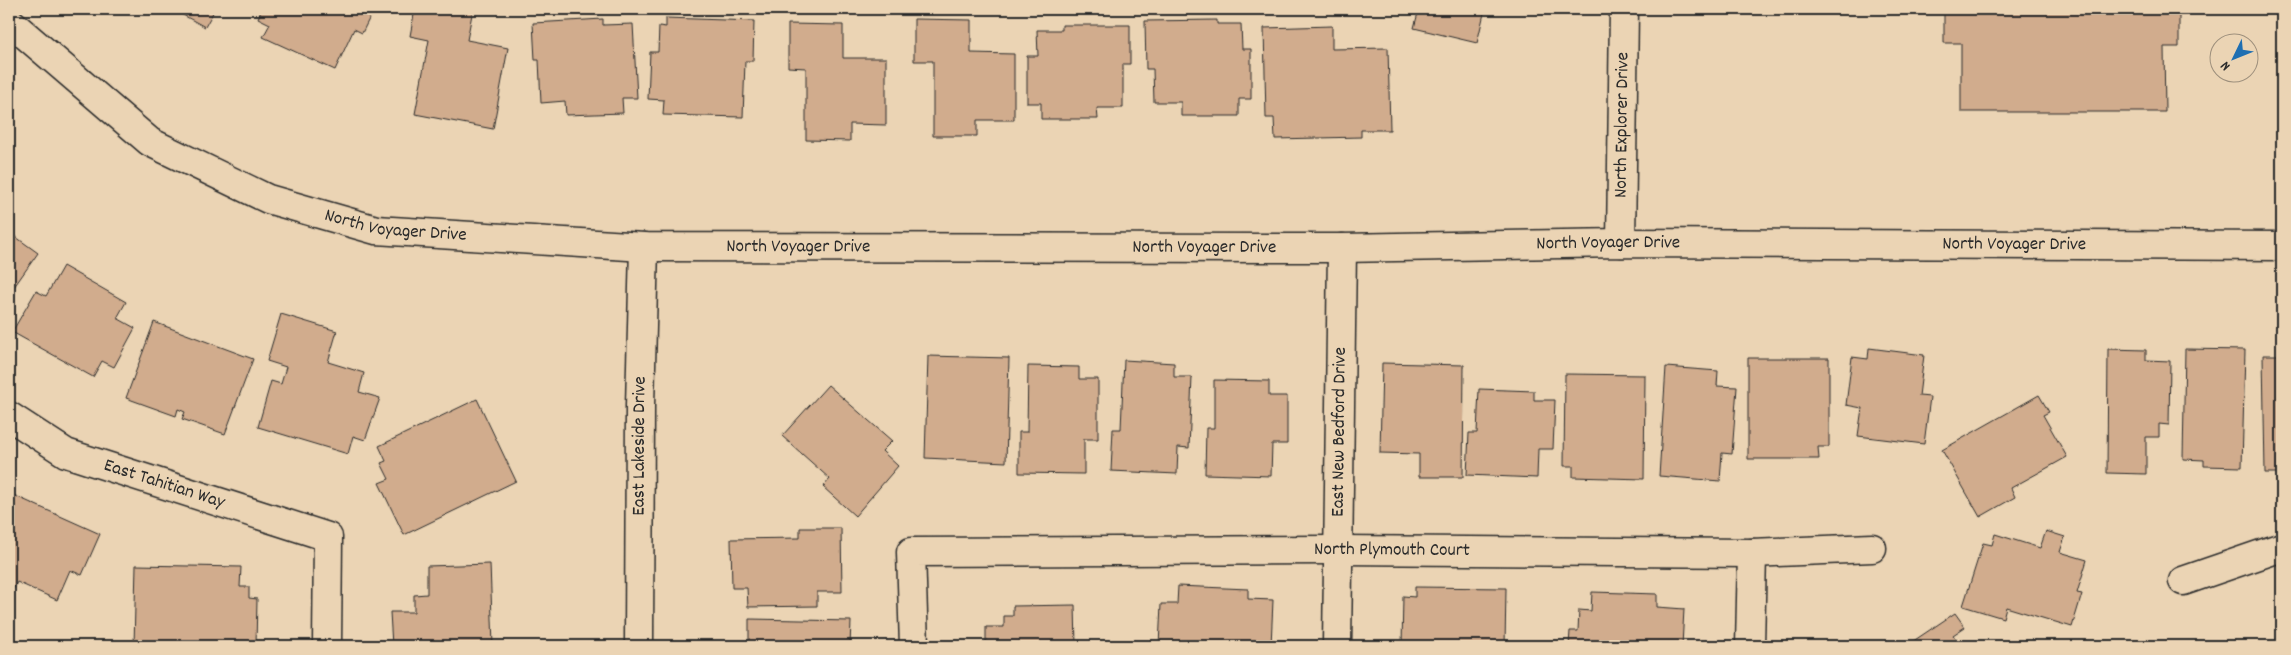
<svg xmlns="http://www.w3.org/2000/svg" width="2291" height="655" font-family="Dekko,sans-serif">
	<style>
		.building { fill: #d1ac8d; stroke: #2b2b2b }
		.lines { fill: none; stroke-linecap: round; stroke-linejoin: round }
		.street-casing { stroke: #2b2b2b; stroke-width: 31 }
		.secondary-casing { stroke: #2b2b2b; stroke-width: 31 }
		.street { stroke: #ebd4b4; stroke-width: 28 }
		.secondary { stroke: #ebd4b4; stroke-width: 28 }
		.labels { text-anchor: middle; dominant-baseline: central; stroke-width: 4; stroke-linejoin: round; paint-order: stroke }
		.street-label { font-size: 19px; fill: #2b2b2b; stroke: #ebd4b4 }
	</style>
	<rect width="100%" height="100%" fill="#ebd4b4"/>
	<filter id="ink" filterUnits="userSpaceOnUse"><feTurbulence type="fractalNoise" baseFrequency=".02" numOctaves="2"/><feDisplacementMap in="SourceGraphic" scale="10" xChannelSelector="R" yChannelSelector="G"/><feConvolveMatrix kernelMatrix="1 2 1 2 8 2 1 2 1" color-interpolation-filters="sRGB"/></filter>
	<g filter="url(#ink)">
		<path class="building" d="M172,9H215L205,27Z
			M262,9H374L362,33L354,29L335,70L263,37L270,24L258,18Z
			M415,9H473L467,40L508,48L493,129L415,114L429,40L410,36Z
			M1419,9H1485L1477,43L1414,28Z
			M1944,9H2179V47H2164L2165,112H1961V43H1944Z
			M666,18L754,21L753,61H745L743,117L663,115L664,100L648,99L650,52H658L659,26L666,27Z
			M603,19V25L633,24L637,98H622L623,113L566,115L565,101L541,103L539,60H535L533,23Z
			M914,19L971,20V53L1014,54V120H977V136H933V61H914Z
			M1217,20V24H1241L1242,49H1251V99H1239V116H1181V102H1154L1153,69H1146L1145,21Z
			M788,24L843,25V58H886V125L850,124V141L806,140V68L788,67Z
			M1062,25H1130V64H1123V108H1097L1098,119H1041V103H1027V56H1038L1037,30H1062Z
			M1332,26V49L1388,48L1390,130H1361V137L1275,139L1274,118H1266L1264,28Z
			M9,232L38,253L9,294Z
			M63,266L126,302L117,318L135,328L114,367L102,361L93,377L12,332L36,291L46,296Z
			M281,314L337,331L328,362L364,373L359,392L380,398L365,440L353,436L348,454L258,427L271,381L281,384L286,367L267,361Z
			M154,322L253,359L225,434L182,419L185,412L178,409L176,416L126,398Z
			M1869,348L1924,355L1919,396L1930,397L1924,444L1858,436L1862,408L1846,405L1852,357L1868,359Z
			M2108,349L2146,350V360L2170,361L2169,425L2159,424V437H2146V474L2107,473Z
			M2185,349L2245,350L2242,467L2204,466V460L2183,459Z
			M2263,355H2282V473H2265Z
			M928,356L1009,358L1006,462L925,458Z
			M1748,358H1829V447H1818L1819,459H1748Z
			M1124,360L1174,363V377H1192L1189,448L1178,447L1177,474L1111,471L1113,429H1121Z
			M1382,363L1464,365L1463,477H1419V454L1380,453Z
			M1028,366L1079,367V379H1098V439H1084V474L1019,473V432H1027Z
			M1666,367L1718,371L1717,386L1737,387L1732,454L1722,453L1720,481L1659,476Z
			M1565,374L1645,375L1644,479L1573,477V466H1564Z
			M1214,380L1269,381V396H1287V444H1272L1271,476L1205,474L1206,428H1214Z
			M828,385L892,441L882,451L898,466L855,516L823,487L830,479L782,436Z
			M1479,389L1534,391V400H1555L1553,449H1538L1537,478L1467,475L1469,433H1477Z
			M2039,395L2049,412L2043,415L2067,457L2011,488L2015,497L1980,517L1942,450Z
			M477,399L516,481L404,535L379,483L389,479L381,463L386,461L379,446Z
			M9,493L100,534L82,575L70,570L57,600L17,582L13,590L9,588Z
			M800,528H841L842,592H817V606L748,607L747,588H732L731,539L800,538Z
			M2046,531L2065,537L2060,552L2087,560L2077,593L2082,594L2072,627L2006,607L2003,618L1963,606L1983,543L1992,545L1995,534L2040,548Z
			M490,564L493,646H392L390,612H414V595L427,594V566Z
			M136,565L241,567L240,587H249V598L257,599L256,646H134Z
			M1178,586L1248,589V599L1273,600L1271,646H1159L1161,604H1177Z
			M1415,587L1506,588L1505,646H1402L1403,596L1415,597Z
			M1592,592L1657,594V607L1684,609L1682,646H1569L1570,631H1578L1579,610L1591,611Z
			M1075,605L1076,646H986V627H1004V616H1013V606Z
			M1955,613L1965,627L1953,635L1961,646H1906Z
			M749,619L851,621L850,646H749Z"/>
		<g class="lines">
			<defs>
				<g id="street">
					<path id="s1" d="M1621,243L1624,9"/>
					<path id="s2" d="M9,416L66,453L328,537L327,646"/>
					<path d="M2183,581L2282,547"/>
					<path id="s3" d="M914,646L911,552L1339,550L1752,553L1872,548"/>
					<path id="s4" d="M1337,646L1342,248"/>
					<path d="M1750,646L1752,553"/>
				</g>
				<g id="secondary">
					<path id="s5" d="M9,21L150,142L268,199L376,230L644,247L1342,248L1621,243L2282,246"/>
					<path id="s6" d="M639,646L640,406L644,247"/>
				</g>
			</defs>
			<use href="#street" class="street-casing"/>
			<use href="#secondary" class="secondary-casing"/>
			<use href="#street" class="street"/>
			<use href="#secondary" class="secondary"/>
		</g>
	</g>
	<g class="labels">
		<g class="street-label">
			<text stroke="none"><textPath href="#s1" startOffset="118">North Explorer Drive</textPath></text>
			<text stroke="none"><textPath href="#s5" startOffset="448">North Voyager Drive</textPath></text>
			<text stroke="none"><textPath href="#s5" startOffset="1662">North Voyager Drive</textPath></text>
			<text stroke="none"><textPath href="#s5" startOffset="2068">North Voyager Drive</textPath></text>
			<text stroke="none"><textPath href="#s5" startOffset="852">North Voyager Drive</textPath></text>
			<text stroke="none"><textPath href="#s5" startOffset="1258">North Voyager Drive</textPath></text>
			<text stroke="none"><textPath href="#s4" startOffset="214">East New Bedford Drive</textPath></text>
			<text stroke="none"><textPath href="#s6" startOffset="200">East Lakeside Drive</textPath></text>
			<text stroke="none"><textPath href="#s2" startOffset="171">East Tahitian Way</textPath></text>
			<text stroke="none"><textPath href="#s3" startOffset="575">North Plymouth Court</textPath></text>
		</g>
	</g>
	<rect width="2291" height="655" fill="none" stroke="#ebd4b4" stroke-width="30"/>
	<rect x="15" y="15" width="2261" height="625" fill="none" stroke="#2b2b2b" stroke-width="2" filter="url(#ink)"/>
	<g transform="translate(2234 58) rotate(227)"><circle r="24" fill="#ebd4b4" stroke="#9e907d"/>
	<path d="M0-4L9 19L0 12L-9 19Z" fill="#1f6fb2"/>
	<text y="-8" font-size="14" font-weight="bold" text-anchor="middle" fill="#2b2b2b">N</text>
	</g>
</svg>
